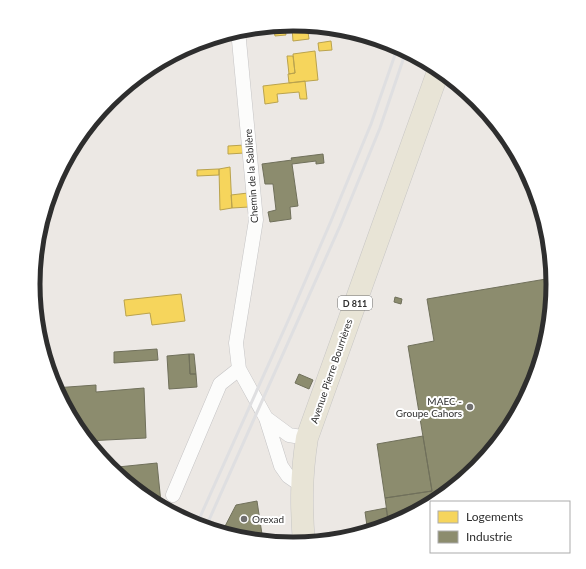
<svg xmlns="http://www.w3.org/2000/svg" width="586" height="569" font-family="Lato,sans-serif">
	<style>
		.homes { fill: #f6d55c; stroke: #baa34e }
		.industry { fill: #8c8c6e; stroke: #70705b }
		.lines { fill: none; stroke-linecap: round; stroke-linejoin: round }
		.minor-casing { stroke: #c5c4c5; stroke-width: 15 }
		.primary-casing { stroke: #c6c5c4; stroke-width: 23 }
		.minor { stroke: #fcfcfb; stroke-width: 14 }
		.primary { stroke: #e8e4d6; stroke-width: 22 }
		.rail { stroke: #dfdfe1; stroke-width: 3 }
		.poi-dot { fill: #706f6e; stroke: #fff; stroke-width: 1.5 }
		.labels { text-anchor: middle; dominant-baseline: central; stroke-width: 4; stroke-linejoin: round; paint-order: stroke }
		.shield { fill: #fff; stroke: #6d6d6d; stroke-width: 1 }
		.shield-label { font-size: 9px; font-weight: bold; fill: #2e2e2e }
		.street-label { font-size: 10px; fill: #2e2e2e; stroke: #fff }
		.poi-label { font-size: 10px; fill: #2e2e2e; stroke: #fff; text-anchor: end }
		.rim { fill: none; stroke: #2e2e2e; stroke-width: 5 }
	</style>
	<rect width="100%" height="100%" fill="#ece8e4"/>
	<path class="homes" d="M293,24L307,25L309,39L293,41L292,28L274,31V28H269V26Z
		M285,30L286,35L275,36L274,31Z
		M331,41L332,50L319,51L318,43Z
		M315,51L318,80L289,83L288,74L295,73L293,54Z
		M287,56H293L295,73L289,74Z
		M305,81L307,99H300L299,92L277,94L278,102L265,104L263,86Z
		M245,145V153L228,154V146Z
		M230,167L232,208L220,210L219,169Z
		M218,169H219V175L197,176V170Z
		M248,193L249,207L232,208L231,195Z
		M181,294L185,321L152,325L150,313L126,316L124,300Z"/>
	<path class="industry" d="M515,150L522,164H517Z
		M323,154L324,163L316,164V161L292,164L298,206L290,207L291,219L270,222L268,212L276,210L273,184H265L262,164L292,160L291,158Z
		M552,278L553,288L548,336L534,384L509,429L477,469L438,501L431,502V505L389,526L385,498L432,491L408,346L434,341L427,299Z
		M395,297L402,299L401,304L394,302Z
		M157,349L158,360L114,363V352Z
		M189,354L190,374H196L197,387L169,389L167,356Z
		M189,354H194L196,374H190Z
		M299,374L313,380L309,389L295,383Z
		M96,385V392L144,388L146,438L86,441L76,429L54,388Z
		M423,436L432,491L385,498L377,444Z
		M157,463L161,503L154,504L148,501L108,468Z
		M257,501L263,541L242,540L221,534L236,505Z
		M386,508L389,526L368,533L365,512Z
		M286,538L287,544L260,542L263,541Z"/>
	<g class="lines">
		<defs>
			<path id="minor" d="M238,30L256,220L236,343L239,369L266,418L281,466L288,476L301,485
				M266,418L289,435L307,438
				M173,495L220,384L239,369"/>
			<path id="primary" d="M304,544C301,506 301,476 307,438L439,69"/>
		</defs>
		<use href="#minor" class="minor-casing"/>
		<use href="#primary" class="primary-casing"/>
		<use href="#minor" class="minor"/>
		<use href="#primary" class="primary"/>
		<path class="rail" d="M196,526L288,321L331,221L371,124L398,46
			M205,529L340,226L380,128L406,51"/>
	</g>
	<g class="poi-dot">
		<circle cx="470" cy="407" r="4"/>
		<circle cx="244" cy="519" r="4"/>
	</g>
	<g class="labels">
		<rect class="shield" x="338" y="296" width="34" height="14" rx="3"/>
		<g class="shield-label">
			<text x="355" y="303">D 811</text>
		</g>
		<g class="street-label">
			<text transform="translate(251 176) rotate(-94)">Chemin de la Sablière</text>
			<text transform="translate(331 371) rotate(-71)">Avenue Pierre Bourrières</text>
		</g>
		<g class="poi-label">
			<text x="462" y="401">MAEC -<tspan x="462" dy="12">Groupe Cahors</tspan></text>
			<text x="252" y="519" text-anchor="start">Orexad</text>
		</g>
	</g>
	<path d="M0 0H586V569H0ZM40 284a253 253 0 1 1 506 0a253 253 0 1 1-506 0Z" fill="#fff" fill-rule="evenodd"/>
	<path class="rim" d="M40 284a253 253 0 1 1 506 0a253 253 0 1 1-506 0Z"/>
	<rect x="430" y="501" width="140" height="52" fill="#ffffff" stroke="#ababab"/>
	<rect x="438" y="511" width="20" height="12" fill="#f6d55c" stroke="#ababab"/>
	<text x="466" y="521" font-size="12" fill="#2e2e2e">Logements</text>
	<rect x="438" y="531" width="20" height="12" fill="#8c8c6e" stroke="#ababab"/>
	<text x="466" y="541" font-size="12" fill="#2e2e2e">Industrie</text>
</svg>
